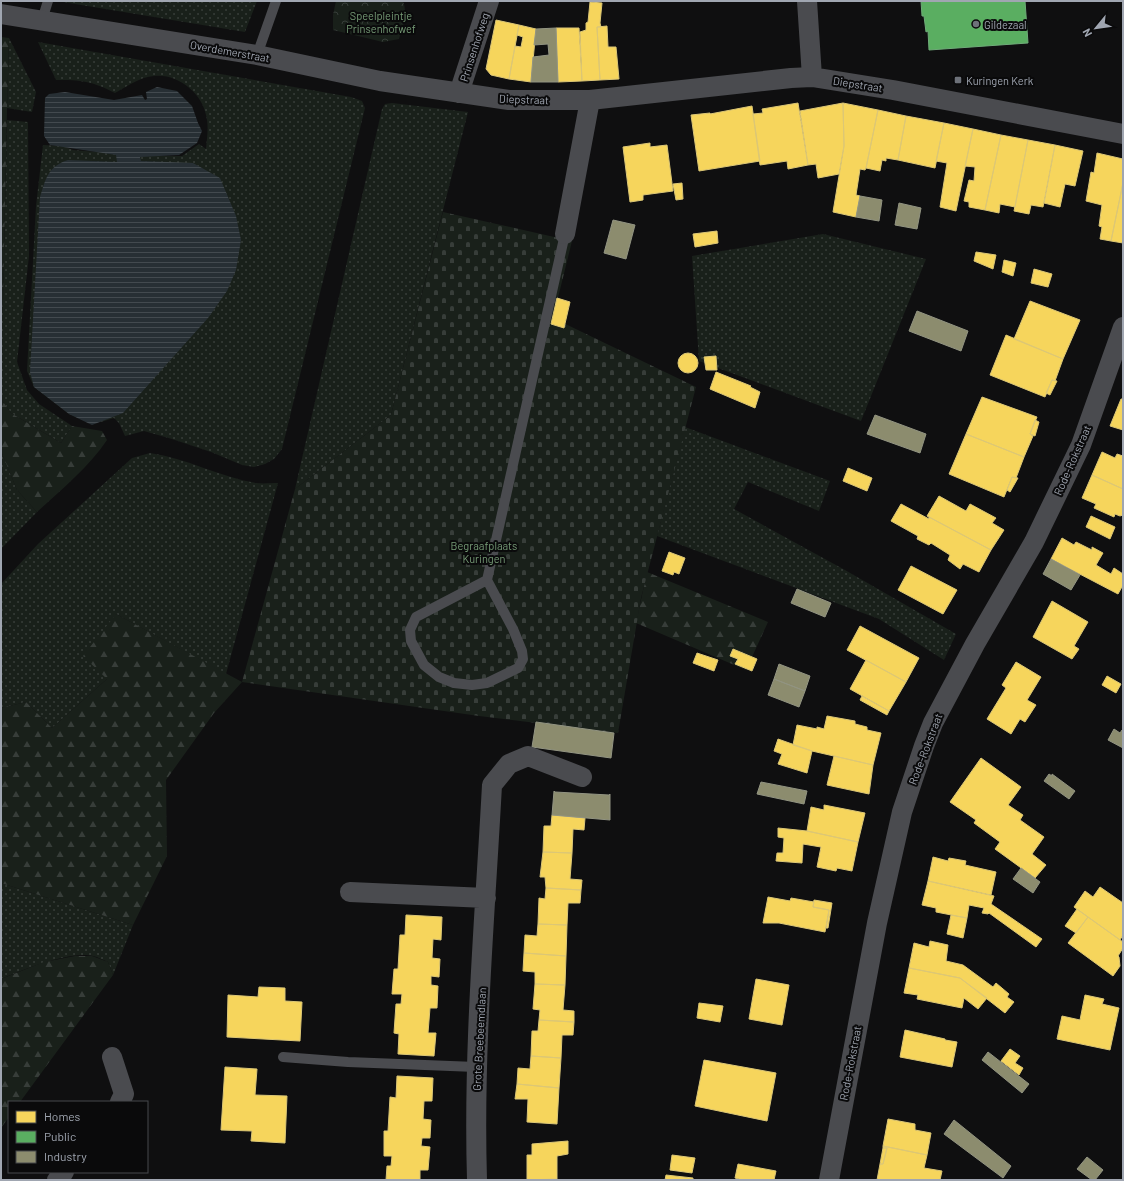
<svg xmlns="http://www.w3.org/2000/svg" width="1124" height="1181" font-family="Barlow,sans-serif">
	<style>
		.grass { fill: url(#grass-dots) }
		.forest { fill: url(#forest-firs) }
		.cemetery { fill: url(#cemetery-stones) }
		.park { fill: url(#park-crowns) }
		.water { fill: url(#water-rules) }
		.homes { fill: #f6d55c; stroke: #dcc776 }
		.public { fill: #5aae61; stroke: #6fac79 }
		.industry { fill: #8c8c6e; stroke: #929482 }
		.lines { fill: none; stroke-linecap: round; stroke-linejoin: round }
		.lane { stroke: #4a4b4f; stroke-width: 10 }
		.street { stroke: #4a4b4f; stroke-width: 20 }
		.poi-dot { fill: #6d7179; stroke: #0a0a0b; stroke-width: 1.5 }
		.labels { text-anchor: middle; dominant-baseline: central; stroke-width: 4; stroke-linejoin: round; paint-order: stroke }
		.park-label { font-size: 11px; fill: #779c77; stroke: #0a0a0b }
		.poi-label { font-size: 11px; fill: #a0a6b1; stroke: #0a0a0b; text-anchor: start }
		.street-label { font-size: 11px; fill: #a0a6b1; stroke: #0a0a0b }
	</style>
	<defs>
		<pattern id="grass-dots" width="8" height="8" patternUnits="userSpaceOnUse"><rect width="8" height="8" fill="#19201a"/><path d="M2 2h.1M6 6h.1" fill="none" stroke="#373d39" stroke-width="1.8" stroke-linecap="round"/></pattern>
		<pattern id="forest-firs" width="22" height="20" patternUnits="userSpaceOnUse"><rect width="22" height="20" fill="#19201a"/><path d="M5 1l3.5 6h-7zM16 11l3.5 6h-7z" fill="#373d39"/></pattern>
		<pattern id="cemetery-stones" width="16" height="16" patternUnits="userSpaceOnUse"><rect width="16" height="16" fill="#19201a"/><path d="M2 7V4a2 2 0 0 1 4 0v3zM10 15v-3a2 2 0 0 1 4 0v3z" fill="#373d39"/></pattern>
		<pattern id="park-crowns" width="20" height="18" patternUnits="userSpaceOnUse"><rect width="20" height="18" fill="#19201a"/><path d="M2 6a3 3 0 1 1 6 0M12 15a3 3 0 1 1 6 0" fill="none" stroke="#373d39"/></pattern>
		<pattern id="water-rules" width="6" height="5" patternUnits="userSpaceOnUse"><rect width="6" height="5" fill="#272f34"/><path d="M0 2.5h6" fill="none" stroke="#434a4f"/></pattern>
	</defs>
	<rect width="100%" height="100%" fill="#0f0f10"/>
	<path class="grass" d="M63,1H257L245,32L63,2Z
		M9,38L36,92L32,112L7,108Z
		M38,42L351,97L362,101L365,108L282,449L274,459L265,464L254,467L242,465L211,452L172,439L144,431L125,436L119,423L114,418L101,422L85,421L69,414L34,387L27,371L36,206L43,145L63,146L73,150L145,156H182L199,144L206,149C207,138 209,126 206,115C202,93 177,73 154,76C140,77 128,86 115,93C92,81 81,80 56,80Z
		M392,103L468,112L391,415L295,489L382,109L385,104Z
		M7,120L28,122L29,256L17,362L27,390L39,404L72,426L61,443L11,413L1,399V317L3,303Z
		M823,234L926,259L861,421L699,361L692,256Z
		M685,427L830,481L819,511L748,482L734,509L845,570L956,634L944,660L879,619L657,536Z
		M1,451L17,490L37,512L1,549Z
		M150,453C186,458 220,477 256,483C263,484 271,483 278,483L226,674L116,614L107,679L52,728L26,702L1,708V584L38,544L132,458Z
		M1,883L133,925L113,975L108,962C103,960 98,957 93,956C71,950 22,970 1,979Z"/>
	<path class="forest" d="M1,37L9,38L7,108L3,303L1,317Z
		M1,399L11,413L61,443L72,426L102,431L107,440C88,468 62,489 37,512L17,490L1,451Z
		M647,572L768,622L746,670L636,623Z
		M116,614L242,682L214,713L166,780L167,856L133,925L1,883V708L26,702L52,728L107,679L83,656Z
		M75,956H92L108,962L113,975L20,1102H9V1117L1,1128V979L44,962Z"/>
	<path class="cemetery" d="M443,212L572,241L553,318L696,387L641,598L618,733L479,716L242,682L295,489L391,415Z"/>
	<path class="park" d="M336,1H403C408,15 403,25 399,39L383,42L333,30V15Z"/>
	<path class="water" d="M157,87L177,91L192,106L198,123L202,131L197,143L179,155L140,157L141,161L193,163L220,178L236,216L241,240L236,270L227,291L208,318L123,413L92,425L69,414L34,387L30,372L40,197C46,179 47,167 68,160L117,162L116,155L50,145L44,136L45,98L49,94L65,92L114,100L142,95L145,100L147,99L146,92Z"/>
	<path class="homes" d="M590,2L602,3L600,23L601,27H597L600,80L582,81L580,32L586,30V23L588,22Z
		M496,20L519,25L509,79L491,75L486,69Z
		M519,25L536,29L531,82L509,79L515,46L521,47L523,37L517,35Z
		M607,26L608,47H616L619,79L600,80L597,27Z
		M556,28H579L582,81L558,82Z
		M798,103L808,165L788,169L787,161L760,165L753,114L763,113L762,109Z
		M843,103L844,146L839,174L818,178L816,164L808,165L800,111Z
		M843,103L878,110L866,168L865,170L860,169L856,195L860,196L856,217L833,212L844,146Z
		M752,106L760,161L699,171L691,115L710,113V114Z
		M878,110L906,116L898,160L886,158V161L882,160L880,171L866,168Z
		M906,116L944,123L935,168L898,160Z
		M944,123L973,129L956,211L940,207L947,163L936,161Z
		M973,129L1001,135L985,210L969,207V202L964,201L969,180L974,181L975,167L965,166Z
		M1001,135L1028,140L1015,207L1000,204L999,213L985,210Z
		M1028,140L1055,145L1043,207L1031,205L1029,214L1014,211Z
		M650,143V147L667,145L673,191L643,195V200L630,202L623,147Z
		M1055,145L1083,151L1075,186L1065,184L1060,207L1044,203Z
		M1097,153L1123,159V183L1111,241L1100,239L1102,227L1099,226L1102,205L1086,201L1091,172L1094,173Z
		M682,183L683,199L676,200L673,184Z
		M1123,183V243L1111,241Z
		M717,231L718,243L695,247L693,234Z
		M976,252L996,255L993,269L974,261Z
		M1004,260L1016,263L1013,276L1002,272Z
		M1034,269L1052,274L1048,287L1031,283Z
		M557,298L570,302L564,328L551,324Z
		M1030,301L1080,320L1063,359L1014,339Z
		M1006,335L1063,359L1055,381L1052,380L1045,397L990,375Z
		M678 363a10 10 0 1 1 20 0a10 10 0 1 1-20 0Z
		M716,356L717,370H706L704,357Z
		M716,372L751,386L750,387L760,392L755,408L710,389Z
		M1052,380L1057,381L1050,395L1046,393Z
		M982,397L1037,417L1030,434L1033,436L1024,457L966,434Z
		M1121,399H1123V430L1110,426Z
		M1035,420L1039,422L1035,436L1030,434Z
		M966,434L1024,457L1016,478L1012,477L1004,497L949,474Z
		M1102,452L1115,458L1117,454L1123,456V489L1092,475Z
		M848,468L872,478L867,491L843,481Z
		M1092,475L1123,489V515L1120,516L1115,514L1114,517L1094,508L1096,504L1082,498Z
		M1012,477L1018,478L1010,492L1007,490Z
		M939,496L966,511L970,504L996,518L992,523L1004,530L991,550L927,516Z
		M901,504L929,519V517L991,550L979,572L963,564L960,569L948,560L950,555L931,543L929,545L917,539L918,536L891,521Z
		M1091,516L1115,527L1110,539L1086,527Z
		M1062,538L1074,545L1076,542L1092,550V547L1103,553L1096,565L1111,574L1114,568L1123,574V585L1118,594L1051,559Z
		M669,552L685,558L679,574L674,572L673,575L662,571Z
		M911,566L957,590L943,614L898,590Z
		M1052,601L1088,622L1074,646L1079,649L1072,659L1033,637Z
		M860,626L919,658L906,682L847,650Z
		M733,649L757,659L752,671L735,664L738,659L730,656Z
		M697,653L718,660L714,671L693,663Z
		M866,660L906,682L889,711L850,689Z
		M1016,662L1041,677L1027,700L1036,705L1025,722L1020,719L1011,734L987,719L1006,688L1002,685Z
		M1107,676L1121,684L1116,693L1102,685Z
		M862,696L889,711L887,715L860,700Z
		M827,716L855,721V724L867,727V730L881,733L873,765L812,751L793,745L797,725L817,729V727L824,729Z
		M778,739L812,751L807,773L778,764L782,754L774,751Z
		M834,756L873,765L869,794L827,785Z
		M981,758L1021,787L1008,805L1023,815L1020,820L1044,837L1032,854L1046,865L1035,878L995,849L1000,842L974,823L976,820L950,802Z
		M824,805L865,813L858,842L807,831L811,807L824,810Z
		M552,815L585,818L584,830L573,829L572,853L543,852L544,826H551Z
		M778,828L807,831L858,842L852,871L837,868L836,871L817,867L821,847L803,844L802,863L776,861L777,853H783L784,838L778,837Z
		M543,852L572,853L570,879L582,880L581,890L546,888L545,877H540Z
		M933,857L948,861L949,858L966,861L965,865L996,872L991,895L928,881Z
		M928,881L994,896L991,904L1042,939L1036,947L989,913L988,914L982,913L984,908L969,905L967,918L936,912V908L922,905Z
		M1100,887L1123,903V935L1120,940L1074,907L1085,891L1093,897Z
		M546,888L581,890L580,903H568L567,925L538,924L539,898L545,899Z
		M768,897L790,901L791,898L814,902L813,907L829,910L825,932L779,923H763Z
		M814,900L832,903L828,928H826L829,910L813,907Z
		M1077,909L1088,917L1076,933L1065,926Z
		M406,915L442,917L441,940L433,939L432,958L440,959L439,977L431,976V985L438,986L437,1008H430L428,1033H436L434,1056L398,1054L399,1034L394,1033L396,1004H401L402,994H392L394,969H398L400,935H405Z
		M951,915L967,918L963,938L947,934Z
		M1088,917L1123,942V948L1118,956L1119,957L1120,966L1113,976L1068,943Z
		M538,924L567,925L566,956L524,953L525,935L537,936Z
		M930,941L948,945L946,961L963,965L993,987L996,983L1009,994L1007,997L1014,1002L1005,1013L960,978L909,968L914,943L929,947Z
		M524,953L566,956L565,985L535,984V972L523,971Z
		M909,968L960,978L987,998L978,1009L964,998L962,1008L917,999L918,995L904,993Z
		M756,979L789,985L782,1025L749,1019Z
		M535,984L565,985L563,1010L574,1011V1022L539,1020L540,1010L533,1009Z
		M259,987L285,988V1001L302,1002L300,1041L227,1037L228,995L258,997Z
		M1085,995L1104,999L1102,1004L1119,1008L1110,1050L1057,1039L1062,1016L1080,1020Z
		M699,1003L723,1006L720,1022L697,1018Z
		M539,1020L574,1022L573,1035H562L561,1058L531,1056L532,1031H538Z
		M905,1030L945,1039V1040L957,1042L952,1067L900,1057Z
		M1010,1049L1020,1056L1015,1063L1023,1068L1019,1075L1001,1061Z
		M531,1056L561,1058L559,1088L517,1084L518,1068L530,1069Z
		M704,1060L776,1073L767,1121L695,1106Z
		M225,1067L257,1069L255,1095L287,1096L285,1143L251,1141L252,1131L221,1130Z
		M397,1076L433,1078L432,1101H424L423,1119L431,1120L430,1138H422L421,1146L430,1147L428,1170H420V1180H386L387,1166H391L392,1156H384V1131H388L390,1097L396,1098Z
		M517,1084L559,1088L557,1124L527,1122L528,1099H515Z
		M888,1119L915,1124V1130L931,1133L927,1155L883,1146Z
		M568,1141V1154L557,1156V1179L527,1180V1155H532V1144Z
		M883,1146L927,1155L924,1168L942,1171L940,1180H877L880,1164H883L887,1148H883Z
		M883,1148H887L883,1164H880Z
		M672,1155L695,1158L692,1173L670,1170Z
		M738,1164L776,1171L774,1180H739V1179L735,1178Z
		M666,1175L693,1178V1180H665Z"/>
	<path class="public" d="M921,1H1025L1028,43L929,50L928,31L926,32L924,16H922Z"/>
	<path class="industry" d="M556,28L558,82H531L533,57L549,55L548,44L534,45L536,29Z
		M860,196L882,200L879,221L856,217Z
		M899,203L921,208L917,229L895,225Z
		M613,220L635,225L626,259L604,253Z
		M917,311L968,331L961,351L909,331Z
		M875,415L926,434L920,453L867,434Z
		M1051,559L1080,575L1071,590L1043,574Z
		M797,589L831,603L825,617L791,603Z
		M779,664L810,676L805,691L774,679Z
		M774,679L805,691L799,707L768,695Z
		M536,722L614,733L611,758L532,747Z
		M1114,729L1120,733L1122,730L1123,731V748L1108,740Z
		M1049,774L1052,776V774L1075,791L1069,799L1044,781Z
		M761,782L807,791L804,804L757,794Z
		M554,791L555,792L609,795L610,794V820L552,815Z
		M1021,868L1040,882L1033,893L1013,879Z
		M988,1052L1029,1084L1022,1093L982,1060Z
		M954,1120L1011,1166L1003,1178L944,1134Z
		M1087,1157L1103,1170L1095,1180H1092L1077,1169Z"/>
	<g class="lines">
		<path class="lane" d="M42,20L48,1
			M257,55L276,1
			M487,580L513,629L522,651L523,659L518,668L487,683L472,685L454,683L439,677L424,665L411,641L410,630L416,617L487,580L565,234
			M283,1057L348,1062L476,1067"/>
		<path class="street" d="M807,1L812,77
			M1,14L257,55L380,81L509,100H590L791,78L812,77L893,90L1123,134
			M459,93L489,1
			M565,234L590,100
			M350,892L486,898
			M112,1057L124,1094L120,1102
			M57,1180L64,1172
			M477,1180C473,1048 485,916 492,785L509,764L528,756L582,777
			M829,1180L877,923L902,812L924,746L933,723L975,644L1034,542L1081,445L1123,327"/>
	</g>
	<g class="poi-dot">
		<circle cx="976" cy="24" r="4"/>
		<rect x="954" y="76" width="8" height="8" rx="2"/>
	</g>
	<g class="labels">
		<g class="park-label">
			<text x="381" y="15">Speelpleintje<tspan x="381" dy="13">Prinsenhofwef</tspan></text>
			<text x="484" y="545">Begraafplaats<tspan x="484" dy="13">Kuringen</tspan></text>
		</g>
		<g class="poi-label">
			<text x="984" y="24">Gildezaal</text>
			<text x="966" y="80">Kuringen Kerk</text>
		</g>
		<g class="street-label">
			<text transform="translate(474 47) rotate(-72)">Prinsenhofweg</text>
			<text transform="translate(230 51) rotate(10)">Overdemerstraat</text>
			<text transform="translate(858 84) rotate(9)">Diepstraat</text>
			<text transform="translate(524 99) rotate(2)">Diepstraat</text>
			<text transform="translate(1072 460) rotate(-66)">Rode-Rokstraat</text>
			<text transform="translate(925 749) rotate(-69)">Rode-Rokstraat</text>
			<text transform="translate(479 1039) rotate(-87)">Grote Breebeemdlaan</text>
			<text transform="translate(850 1063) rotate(-79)">Rode-Rokstraat</text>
		</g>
	</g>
	<rect width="1124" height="1181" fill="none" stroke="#a0a6b1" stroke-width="4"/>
	<rect x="8" y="1101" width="140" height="72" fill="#0a0a0b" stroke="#46484d"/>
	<rect x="16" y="1111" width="20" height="12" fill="#f6d55c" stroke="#46484d"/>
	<text x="44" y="1121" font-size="12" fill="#a0a6b1">Homes</text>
	<rect x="16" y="1131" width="20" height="12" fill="#5aae61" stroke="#46484d"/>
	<text x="44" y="1141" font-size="12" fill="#a0a6b1">Public</text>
	<rect x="16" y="1151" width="20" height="12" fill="#8c8c6e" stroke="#46484d"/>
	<text x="44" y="1161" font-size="12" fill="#a0a6b1">Industry</text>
	<g transform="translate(1096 28) rotate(241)" stroke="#0a0a0b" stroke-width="3" paint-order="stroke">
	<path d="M0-3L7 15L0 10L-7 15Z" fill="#a0a6b1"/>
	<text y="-6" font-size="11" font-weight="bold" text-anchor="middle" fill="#a0a6b1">N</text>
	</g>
</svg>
